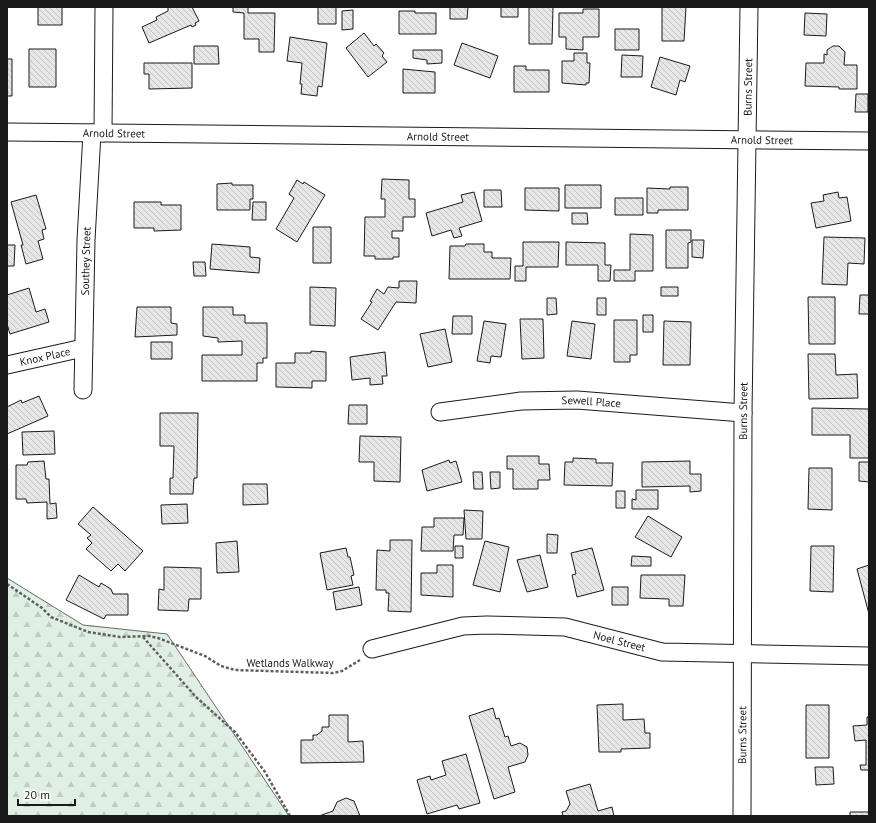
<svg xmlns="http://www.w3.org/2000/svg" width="876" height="823" font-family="'PT Sans',sans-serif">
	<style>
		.forest { fill: url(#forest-firs); stroke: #6a6a6a }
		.building { fill: url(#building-back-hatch); stroke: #1a1a1a }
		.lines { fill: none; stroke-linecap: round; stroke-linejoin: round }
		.street-casing { stroke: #1a1a1a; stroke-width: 19 }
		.path { stroke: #5f5f5f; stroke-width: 2.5; stroke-dasharray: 3 2; stroke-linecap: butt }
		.street { stroke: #fff; stroke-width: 17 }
		.labels { text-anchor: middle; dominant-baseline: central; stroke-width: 3; stroke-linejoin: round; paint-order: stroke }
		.street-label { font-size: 11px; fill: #1a1a1a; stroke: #fff }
	</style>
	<defs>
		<pattern id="forest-firs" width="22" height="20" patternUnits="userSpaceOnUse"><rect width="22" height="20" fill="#e0efe3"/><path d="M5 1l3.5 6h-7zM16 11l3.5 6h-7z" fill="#c0ccc2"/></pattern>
		<pattern id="building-back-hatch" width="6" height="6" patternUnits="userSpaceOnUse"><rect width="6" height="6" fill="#e6e6e6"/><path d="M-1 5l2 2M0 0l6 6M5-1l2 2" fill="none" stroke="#c5c5c5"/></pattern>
	</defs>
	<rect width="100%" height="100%" fill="#fff"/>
	<path class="forest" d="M7,578L83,625L167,634L289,816H7Z"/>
	<path class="building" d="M38,7H62V25H38Z
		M192,7L199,21L195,23L196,25L192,27L191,25L149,43L142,27L157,20L156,17L168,11V7Z
		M233,7H248V13H275L274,52H259V39H244V13L233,12Z
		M318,7H336V24H318Z
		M450,7H468L467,19H450Z
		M501,7H518V17H501Z
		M529,7H553L552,44H529Z
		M662,7H686L684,41H662Z
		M583,9H599V37H583V50L566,49V37H559V13H583Z
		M353,10V29L342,30V11Z
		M399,11H415V13H436V34H399Z
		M805,13L827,14L826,36L804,35Z
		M615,29H639V50H615Z
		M364,33L374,46L376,44L384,53L382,56L387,62L368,77L346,48Z
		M290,37L327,43L322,87L318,86L317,96L301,94L302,84H300L302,63L287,61Z
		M462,43L498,56L490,78L454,65Z
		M194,46H218L219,64H194Z
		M833,46H839L845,52L844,65H857V89H839V87L805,86L806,63H824V54L827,55V50Z
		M29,49H56V87H29Z
		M413,50H442V63L427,64V60L413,58Z
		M574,53H587V63H590L589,83H586V85L562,83V61H574Z
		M622,55L643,56L642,77H621Z
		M660,57L690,66L685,82L680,80L676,95L651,87Z
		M7,59H12V96H7Z
		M144,63H192V88L149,89V74H144Z
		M514,66H526V70H549V92H514Z
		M403,69L435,72V93H403Z
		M856,94H868V112H855Z
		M382,179L409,180V199H415V217H403V231H392V238H399V257H393V259H375V256H364L365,217H385V199H381Z
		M297,180L303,184L304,182L325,195L297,242L276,229L294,198L289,194Z
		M232,183V185H253V199H250V210H217V184Z
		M565,185H601V208H565Z
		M670,187H688V210H658V213H647V188L670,189Z
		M525,188H559V211L525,210Z
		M484,190H501L502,207H484Z
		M474,192L482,221L459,228L462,236L454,238L451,230L432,236L426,213L463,202L461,195Z
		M838,192L839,198L847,197L851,221L816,228L811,203L824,201L823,195Z
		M36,195L46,229L42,230L44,239L38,241L43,259L26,264L21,245H23L11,202Z
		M615,198H643V215H615Z
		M134,202H161V205H181V230L154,231V228H134Z
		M253,202H266V220H252Z
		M572,213H587L588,224H572Z
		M313,227H331V263H313Z
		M666,230H691V242L688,243V268H666Z
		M630,234L653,235V271H635V281H614V270H630Z
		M824,237L865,238L864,264L848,263L847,285L822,284Z
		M692,240H704L703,258L692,257Z
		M523,242H559L558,267H526V281H515V266H523Z
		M566,242L605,243V265H611L610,281H598V265H566Z
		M212,244L250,247V257L260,258L259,273L210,269Z
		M466,244H484V252H492V258H511L510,279H449L450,246H465Z
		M7,245H15L14,266H7Z
		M193,262H205L206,276H194Z
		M399,281H417L416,303L396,302L378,330L361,319L372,302L370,301L377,289L384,294L388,287L399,288Z
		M310,287L336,288L335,326L310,325Z
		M661,287H678V296H661Z
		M29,288L36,312L45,309L49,322L10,334L7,324V295Z
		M860,295H869V314H859Z
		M808,297H835V344H809Z
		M547,298H556L557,314L547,315Z
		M597,298H606V315H597Z
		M137,307H171V323L177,324V335L135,337Z
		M203,307H233V315H245V323H267V358H263V363H257V381H202V355H242V341L218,342V338L203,336Z
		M643,315H653V332H643Z
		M453,316H472V334H452Z
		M520,319H543L544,358L522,359Z
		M614,320H637V355H630V362H614Z
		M484,321L506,324L501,357L491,356L490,363L477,361Z
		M572,321L595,324L591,359L567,356Z
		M664,321L691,322L690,365H663Z
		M445,329L452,362L428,367L420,334Z
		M151,342H172V359H151Z
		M311,351L326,352V381H312V388L276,387V363H295V353H311Z
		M385,352L387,376H382L383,384L370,385V378L352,380L350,357Z
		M808,354H835L836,375L857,374L858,398L809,399Z
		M39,396L48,416L7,434V407L21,400L22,403Z
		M349,405H367V424H348Z
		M812,408L869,409V458H850V435H812Z
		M160,413H198L197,478H194L193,494H170V478H173L174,446H160Z
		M54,431L55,454L23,455L22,432Z
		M360,436L401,437L400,482L374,481V462H359Z
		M507,456H539V464H549L550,480H538V489H513V469H507Z
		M573,458L596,459V463H613L612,486L564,485L565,462H573Z
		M449,460L450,463L456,461L462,482L427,491L422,470Z
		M44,461L46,479H49L50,504L56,503L57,518L47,519V502L27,503L26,499H16V465H27L28,462Z
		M690,461V474H701V491L690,492V486L642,487V462Z
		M859,462H869V482L859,481Z
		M809,468H832V510L808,509Z
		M473,472H482L483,489H474Z
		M490,472H500V488L491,489Z
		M243,484H267L268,504L243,505Z
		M636,490H658V509H632V499L636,500Z
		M616,491H625V508H616Z
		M187,504L188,523L162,524L161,505Z
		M93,507L143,551L125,571L118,564L111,571L86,549L92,543L87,538L91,535L78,524Z
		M464,510L483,511L482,539H466Z
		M648,516L682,537L671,557L635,537Z
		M434,518H464L463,535H454L453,551H421L422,527H434Z
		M547,534L558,535L557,553H547Z
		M390,540H412L411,612L388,611L389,593H386V590H376L377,550L390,551Z
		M237,541L239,572L217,573L216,543Z
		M485,541L509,547L500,592L473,585Z
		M455,546H463V558H455Z
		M811,546H834L833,592L810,591Z
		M346,548L348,557H350L354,575L351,576L353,585L327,590L320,553Z
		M592,548L604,590L577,597L572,575L576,574L571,553Z
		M540,555L548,587L527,592L517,560Z
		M632,556L651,557V566H631Z
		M437,565H453V597L421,595V573H437Z
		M869,565V614L857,569Z
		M164,567L201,568V599H189L188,611L158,610L159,589L164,590Z
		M79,575L99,587L101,583L111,589L113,594H128V615H106L104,619L66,600Z
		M641,575H685L683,606H669V599L640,598Z
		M359,587L362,605L336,610L333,592Z
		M612,587H628V605H612Z
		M623,704V720L644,719L645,733H650V748L621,749V752H599L597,705Z
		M806,705H829V758H806Z
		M493,708L496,719L499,718L505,737L508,736L511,746L520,743L527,747L528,755L525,762L508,767L515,792L494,799L469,716Z
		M329,715H348V742L363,741L364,762L301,763V740H313V735H317L322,731V727H329Z
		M867,717H869V770H861L860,765H866V740L855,741L853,726L867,725Z
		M466,754L480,803L459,809L457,805L427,814L417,780L430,776L431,780L446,775L442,761Z
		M815,767H833L834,784L816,785Z
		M590,784L598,811L612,807L614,816H563L562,812L566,811L570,804L566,791Z
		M346,798L354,801L360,816H319L333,811L337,802Z
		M850,812H869V816H850Z"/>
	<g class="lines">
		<defs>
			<g id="street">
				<path id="s1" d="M7,132L869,141"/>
				<path d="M103,133L104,7"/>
				<path id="s2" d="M7,365L83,348"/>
				<path id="s3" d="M83,390L86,240L92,133"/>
				<path id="s4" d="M440,412L521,401L577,400L743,413"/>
				<path id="s5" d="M372,649L463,626L487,625L565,627L662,652L869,656"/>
				<path id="s6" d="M742,816L743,413L749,7"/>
			</g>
		</defs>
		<use href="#street" class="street-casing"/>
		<path class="path" d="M7,584L42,608L51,617L88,632L120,637L149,636L158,638L205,656L221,666L235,670L333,673L342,671L360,660
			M143,637L196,697L235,732L265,772L290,816"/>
		<use href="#street" class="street"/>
	</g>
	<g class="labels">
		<g class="street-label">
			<text stroke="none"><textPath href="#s6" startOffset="729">Burns Street</textPath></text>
			<text stroke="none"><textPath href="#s1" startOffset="107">Arnold Street</textPath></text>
			<text stroke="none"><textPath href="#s1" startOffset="431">Arnold Street</textPath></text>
			<text stroke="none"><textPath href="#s1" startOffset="755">Arnold Street</textPath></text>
			<text stroke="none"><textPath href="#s3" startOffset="129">Southey Street</textPath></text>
			<text stroke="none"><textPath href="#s2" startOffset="39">Knox Place</textPath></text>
			<text stroke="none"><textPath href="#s4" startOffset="152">Sewell Place</textPath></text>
			<text stroke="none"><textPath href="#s6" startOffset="405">Burns Street</textPath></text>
			<text stroke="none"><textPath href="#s5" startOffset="252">Noel Street</textPath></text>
			<text x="290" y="663">Wetlands Walkway</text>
			<text stroke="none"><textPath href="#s6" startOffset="81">Burns Street</textPath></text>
		</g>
	</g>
	<rect width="876" height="823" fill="none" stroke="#1a1a1a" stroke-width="16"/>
	<path d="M18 799v6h57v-6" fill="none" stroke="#1a1a1a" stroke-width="2"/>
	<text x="24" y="799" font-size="12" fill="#1a1a1a" stroke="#ffffff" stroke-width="3" paint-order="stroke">20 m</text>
</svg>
